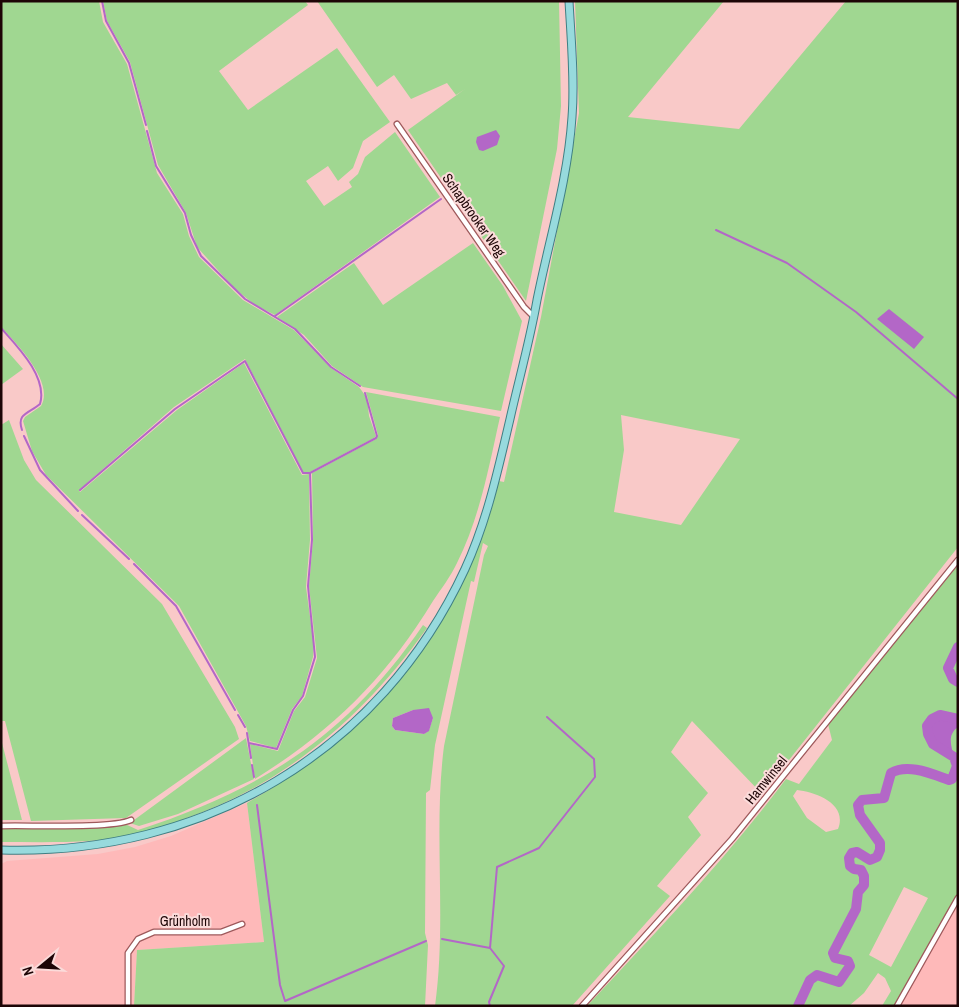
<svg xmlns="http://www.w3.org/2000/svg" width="959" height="1007" font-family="'Archivo Narrow',sans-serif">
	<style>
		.built { fill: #feb9b9 }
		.green { fill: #a0d791; fill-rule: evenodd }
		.water { fill: #b367c7 }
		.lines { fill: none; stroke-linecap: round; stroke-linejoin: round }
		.stream { stroke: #b367c7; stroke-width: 2 }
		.river { stroke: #b367c7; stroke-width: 10 }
		.minor-casing { stroke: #9e595b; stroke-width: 7 }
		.primary-casing { stroke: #3f7f83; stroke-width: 9 }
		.minor { stroke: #fff; stroke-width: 4.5 }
		.primary { stroke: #97dadd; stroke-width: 7 }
		.labels { text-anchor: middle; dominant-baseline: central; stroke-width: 4; stroke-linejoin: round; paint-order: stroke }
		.street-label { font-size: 14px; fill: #1d0506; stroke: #fbdbda }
	</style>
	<rect width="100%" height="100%" fill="#f9c9c8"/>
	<path class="built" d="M247,803L264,942L137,950L134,1006H1V864L7,861L98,854L135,847L171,836Z
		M958,897V1006H897Z"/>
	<path class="green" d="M1,1H99L103,22L127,64L157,173L183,214L189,236L199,257L243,300L294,330L331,368L359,387L367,398L369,416L376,436L374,438L310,472H303L245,359L174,407L79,490L80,492L177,410L244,363L302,475L309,474L310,540L306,587L314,646L313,657L302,696L292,709L276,748L250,741L246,726L179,606L46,475L32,451L23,421L25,417L41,406C55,382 16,343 1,327Z
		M103,1H305L308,5L219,71L248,110L337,48L390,122L363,141L353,168L338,181L328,166L306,181L324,206L352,187L349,182L358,174L365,157L395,132L440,197L275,315L255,305L234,288L197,247L186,213L158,165L130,62L107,21Z
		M317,1H559L561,106L557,149L526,301L408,130L465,89L456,95L447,83L411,99L394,75L377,87Z
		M575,1H724L628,117L739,129L846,1H958V547L762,794L692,721L671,752L708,793L688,817L701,835L657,886L670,896L572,1006H435C447,920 433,832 444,746L484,555L488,546L483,543L474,582L471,581L435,745L430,790L426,793L425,933L428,945L425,1006H134L137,950L264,942L247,803C375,730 464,626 499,481L504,482L541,317L579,113ZM621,415L740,439L681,525L614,512L624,450ZM413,710L433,718L429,730L424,734L395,730L392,726L393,718Z
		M473,243L503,286L522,321L501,411L363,387L332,366L304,335L277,317L354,263L383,305Z
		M1,344L23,369L1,385Z
		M366,392L500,417C489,466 480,517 457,563C451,576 441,589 433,601C386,678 332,731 255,779L250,744L278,751L294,711L305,697L317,658L309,586L313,540L312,473L376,439L378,435Z
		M9,420L24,460L36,480L162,604L235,727L239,739L126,818L31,821L5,721H1V425Z
		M958,565V898L897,1006H882L891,991L885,978L878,973L864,993L849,1006H587C656,932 725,860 786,779L799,784L832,740L828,724ZM797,790C816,792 848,804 838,829L826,832L807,818L793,796ZM904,887L928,898L891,967L869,955Z
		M423,625L427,628C364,716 287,783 184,819C170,824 155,831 141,834C95,844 48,842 1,842V828L125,824L138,830C265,788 347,736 423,625Z
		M246,738L254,779L178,814L139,826L130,823Z
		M1,739L22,820H1Z"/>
	<path class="water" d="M496,130L500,136L497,145L483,151L479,150L476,142L477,137Z
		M889,309L924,337L914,349L877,319Z
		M429,708L433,718L429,731L424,734L395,730L392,726L393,718L413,710Z
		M940,715L958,719V727C947,735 951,745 954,757C939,747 909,729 940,715Z"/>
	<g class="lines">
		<path class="stream" d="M102,1L106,21L129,63L146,125
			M147,131L156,166L185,213L191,235L201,256L245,299L295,329L331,367L360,386
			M716,230L787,263L856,312L958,399
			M275,316L441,199
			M1,328C17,346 48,377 40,404C30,413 16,413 22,430
			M24,436L40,470L78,511
			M80,490L175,409L245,361L303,473H310
			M82,515L129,559
			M134,564L176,606L235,710
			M238,715L245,727
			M247,733L251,758
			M249,743L277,749L293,710L303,696L315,657L308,586L312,540L310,473L376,438L377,436L365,393
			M252,765L254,777
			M257,805L280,985L285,1001L426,941
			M442,939L490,948L504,966L489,1002L490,1006
			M490,948L497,867L539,848L595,777L594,759L547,717"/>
		<path class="river" d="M958,647L948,668L953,679L958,682
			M798,1006L810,980L817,975L839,982L850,966L848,961L835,958L833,953L856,909L858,892L864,885V876L861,870L854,869L850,866L849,858L852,853L857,852L870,860L877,857L880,850V843L860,815L858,805L862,800L884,798L891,773C908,763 932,774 949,780L952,779L957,766L954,757L933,744L928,734L927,726L932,719L940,715L958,719"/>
		<defs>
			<path id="minor" d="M397,124L524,307L534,317
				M1,826C28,825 111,829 131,820
				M128,1006V953L138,939L154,932H221L242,924
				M582,1006L732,839L958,560
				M897,1006L958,898"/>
			<path id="primary" d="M1,850C202,856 380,753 465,569C487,521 498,470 510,419C519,379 530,340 537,300C549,240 568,179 572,117C575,80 571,39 569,1"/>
		</defs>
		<use href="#minor" class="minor-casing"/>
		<use href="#primary" class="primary-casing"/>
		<use href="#minor" class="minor"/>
		<use href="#primary" class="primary"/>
	</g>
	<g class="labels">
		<g class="street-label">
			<text transform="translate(474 215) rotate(55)">Schapbrooker Weg</text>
			<text transform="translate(766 780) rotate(-51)">Hamwinsel</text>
			<text x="185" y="921">Grünholm</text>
		</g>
	</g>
	<rect width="959" height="1007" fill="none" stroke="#1d0506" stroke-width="5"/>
	<g transform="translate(40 967) rotate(252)" stroke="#fbdbda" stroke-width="4" paint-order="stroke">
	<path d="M0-4L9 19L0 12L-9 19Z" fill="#1d0506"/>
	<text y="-8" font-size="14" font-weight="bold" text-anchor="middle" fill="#1d0506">N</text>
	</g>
</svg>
